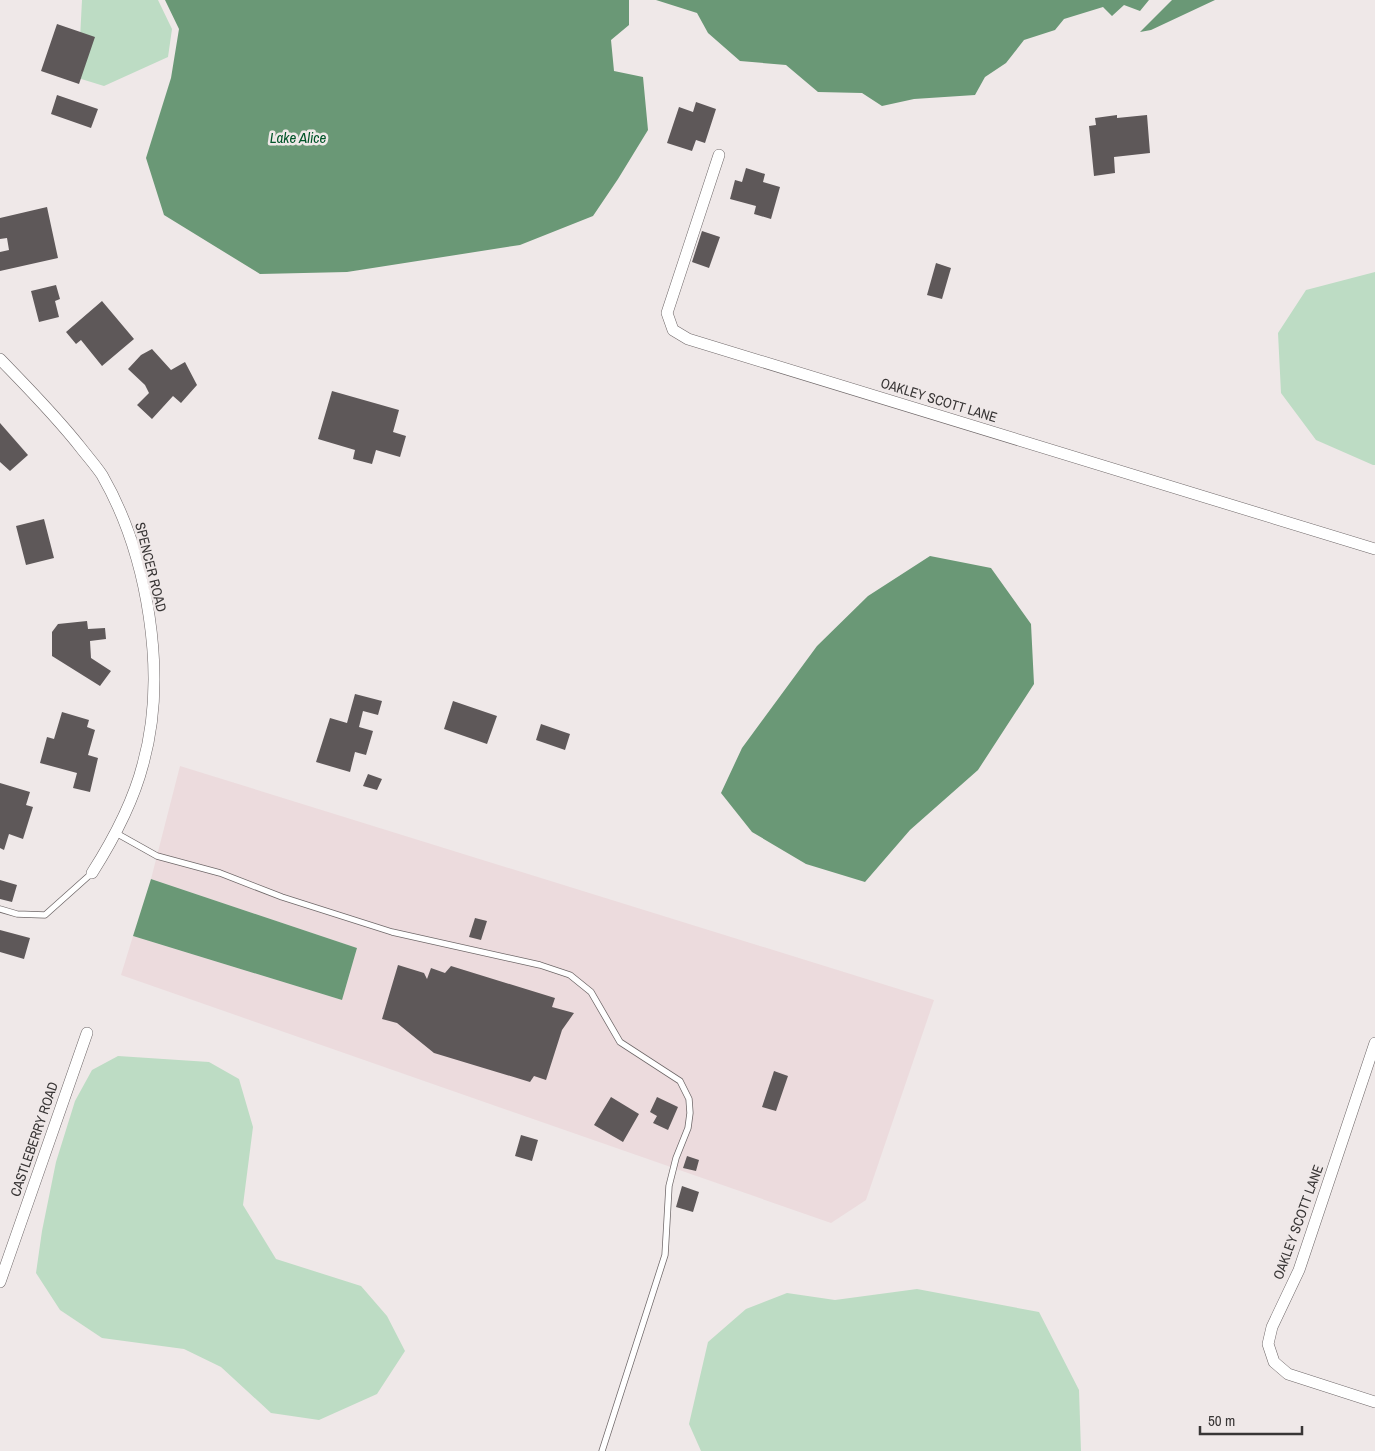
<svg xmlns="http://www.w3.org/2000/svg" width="1375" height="1451" font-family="'Archivo Narrow',sans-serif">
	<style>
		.built { fill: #ecdbdd }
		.green { fill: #bddcc4 }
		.water { fill: #6a9876 }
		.building { fill: #5e5859 }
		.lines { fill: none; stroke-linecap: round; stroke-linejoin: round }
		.lane-casing { stroke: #6f6869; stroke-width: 7 }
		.street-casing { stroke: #6f6869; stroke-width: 12 }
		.lane { stroke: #fff; stroke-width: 5.5 }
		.street { stroke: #fff; stroke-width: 11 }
		.labels { text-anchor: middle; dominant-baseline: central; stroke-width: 5; stroke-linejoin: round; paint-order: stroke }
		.street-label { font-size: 14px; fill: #383535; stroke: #efe8e8 }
		.water-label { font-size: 15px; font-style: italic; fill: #025529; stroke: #efe8e8 }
	</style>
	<rect width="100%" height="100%" fill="#efe8e8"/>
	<path class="built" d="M180,766L934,1000L866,1200L831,1223L121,975L133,936L342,1000L357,948L151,879Z"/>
	<path class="green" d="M82,0H158L172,29L168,57L104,86L78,78Z
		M1375,272V465H1373L1316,440L1281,393L1278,333L1306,290Z
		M118,1056L209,1062L239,1079L253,1127L243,1205L276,1259L361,1286L387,1316L405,1351L377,1394L319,1420L271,1413L221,1367L184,1349L102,1338L60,1310L36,1273L42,1231L56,1162L75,1101L92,1070Z
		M917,1289L1039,1312L1079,1390L1081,1451H701L689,1424L708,1342L746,1309L787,1293L835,1300Z"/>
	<path class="water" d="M165,0H629V25L611,40L614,71L643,77L648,130L618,179L593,216L520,245L347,272L260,274L164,215L146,158L171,78L179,29Z
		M656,0H1149L1140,11L1124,5L1112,16L1103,7L1064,19L1055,30L1024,40L1006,63L985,77L975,95L914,99L882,106L862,93L818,92L786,65L740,61L708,33L697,13Z
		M1172,0H1215L1151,30L1140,32Z
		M930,556L991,568L1031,624L1034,684L978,770L910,830L865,882L806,864L752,832L721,793L742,748L817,646L868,596Z
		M151,879L357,948L342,1000L133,936Z"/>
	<path class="building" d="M57,24L95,37L79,84L41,71Z
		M57,95L98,109L91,128L51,114Z
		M696,102L716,109L705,143L696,140L692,151L667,143L679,107L693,112Z
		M1117,115V118L1147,115L1150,153L1114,157L1115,173L1094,176L1089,126L1096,125L1095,118Z
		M746,168L765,174L763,182L780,187L771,219L754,214L756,206L730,199L735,180L742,182Z
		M47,207L58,258L0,271V252L9,250L7,238L0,239V218Z
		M702,231L720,237L709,268L692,262Z
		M936,263L951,268L942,299L927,295Z
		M56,285L60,299L55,301L59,317L39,322L31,291Z
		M102,301L134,339L102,366L81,340L76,344L66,332Z
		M152,349L171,370L185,362L197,385L181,403L173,396L152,419L137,405L149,393L145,385L128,369L141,355Z
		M332,391L399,410L393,432L406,436L400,457L376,450L372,464L353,459L355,450L318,439Z
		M0,423L28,455L10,471L0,462Z
		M44,519L54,558L26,565L16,526Z
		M87,621L88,629L105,628L106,639L90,641L91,658L111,671L100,686L52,656V632L58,624Z
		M355,694L382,701L378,715L363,711L359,727L373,731L366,755L355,752L350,772L316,762L330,718L347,723Z
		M453,701L497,716L487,744L444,729Z
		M62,712L89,720L87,727L95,730L88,755L98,758L90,792L73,788L77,773L40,763L47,737L54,739Z
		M541,724L570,734L565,750L536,740Z
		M368,774L382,779L377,790L363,786Z
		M0,783L30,792L26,805L33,807L23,839L9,834L4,850L0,848Z
		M0,880L17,885L12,902L0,899Z
		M475,918L487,921L481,940L469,937Z
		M0,930L30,938L24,959L0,952Z
		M398,965L424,973L427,979L431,968L445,973L451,966L555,998L552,1007L574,1013L562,1030L546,1080L534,1076L530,1082L434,1053L397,1023L382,1019Z
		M774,1071L788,1076L776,1111L762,1107Z
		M611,1097L639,1114L623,1142L594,1125Z
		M657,1097L678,1107L668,1130L653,1123L657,1116L650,1112Z
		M521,1135L538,1140L532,1161L515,1156Z
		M687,1156L699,1160L696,1171L683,1168Z
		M682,1186L699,1192L693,1212L676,1207Z"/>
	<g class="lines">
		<defs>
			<path id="lane" d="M116,833L157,856L220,873L282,897L392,932L540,965L570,975L591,992L620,1042L680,1081L689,1099L690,1113L688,1128L676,1158L669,1186L665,1255L602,1451
				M0,909L17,914L45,915L92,873"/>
			<path id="street" d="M719,155L667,313L673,330L688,339L1375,549
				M0,359C28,388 56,416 81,448C88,457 96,466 102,475C148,555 168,675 143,764C133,803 113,840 92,873
				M1375,1043L1299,1270L1272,1327L1268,1344L1274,1362L1288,1374L1375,1402
				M0,1282L87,1033"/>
		</defs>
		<use href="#lane" class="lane-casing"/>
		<use href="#street" class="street-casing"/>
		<use href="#lane" class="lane"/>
		<use href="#street" class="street"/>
	</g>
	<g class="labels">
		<g class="street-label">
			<text transform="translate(939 400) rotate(17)">OAKLEY SCOTT LANE</text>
			<text transform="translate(151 567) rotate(76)">SPENCER ROAD</text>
			<text transform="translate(34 1139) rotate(-71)">CASTLEBERRY ROAD</text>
			<text transform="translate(1298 1222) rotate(-70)">OAKLEY SCOTT LANE</text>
		</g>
		<g class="water-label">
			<text x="298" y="137">Lake Alice</text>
		</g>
	</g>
	<path d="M1200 1426v8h102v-8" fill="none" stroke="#383535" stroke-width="2.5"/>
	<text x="1208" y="1426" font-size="15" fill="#383535" stroke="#efe8e8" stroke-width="4" paint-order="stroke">50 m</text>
</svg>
